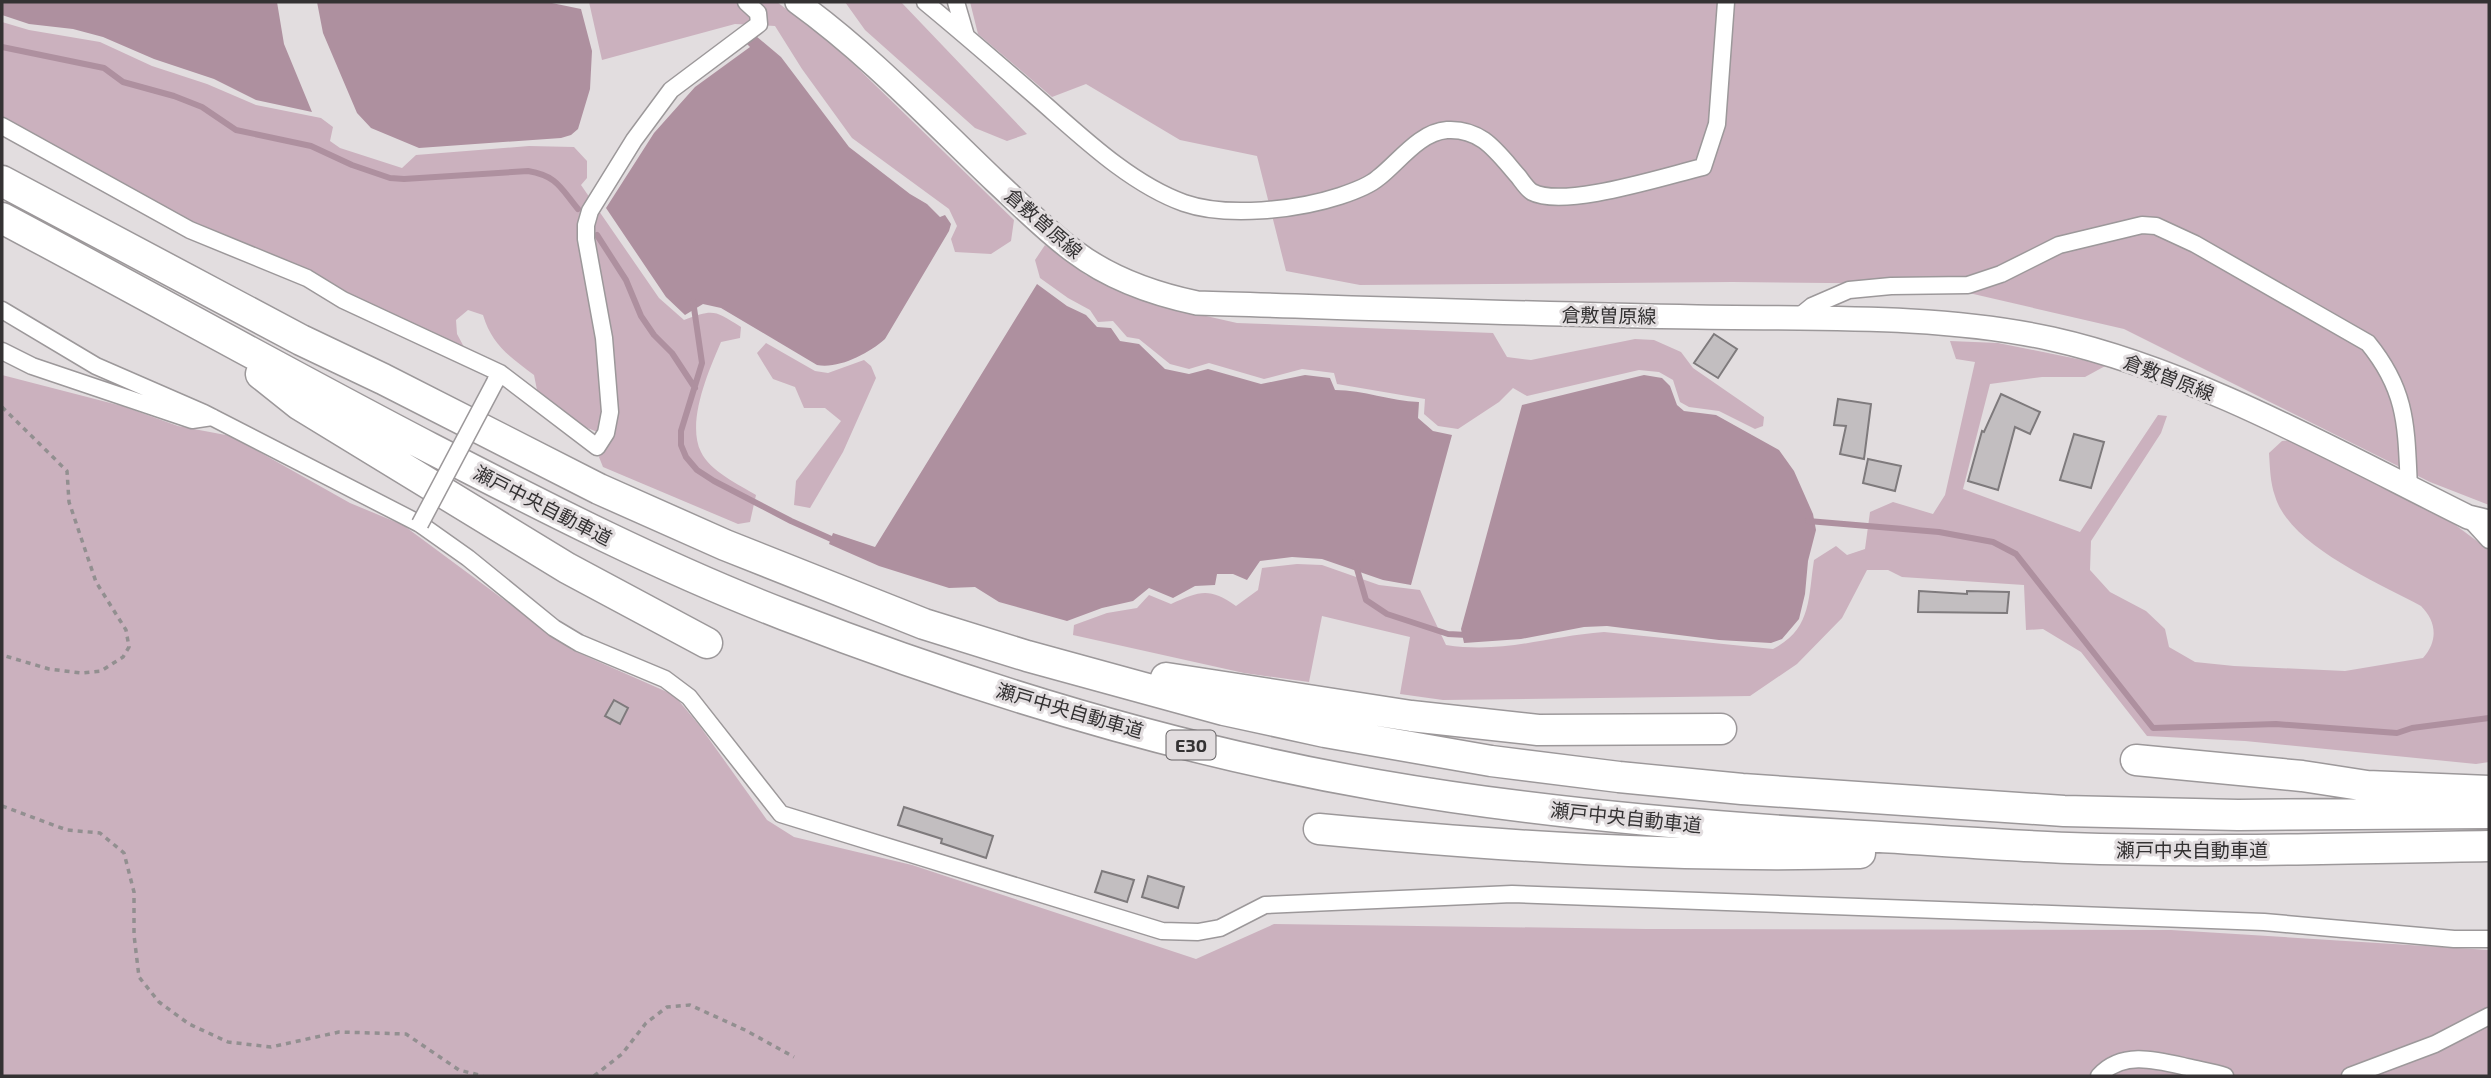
<svg xmlns="http://www.w3.org/2000/svg" width="2491" height="1078" font-family="'Exo 2','Noto Sans JP',sans-serif">
	<style>
		.green { fill: #cbb1be }
		.water { fill: #ae909f }
		.lines { fill: none; stroke-linecap: round; stroke-linejoin: round }
		.stream { stroke: #ae909f; stroke-width: 6 }
		.building { fill: #c2bec0; stroke: #7e7a7c; stroke-width: 2 }
		.street-casing { stroke: #9c989a; stroke-width: 19 }
		.secondary-casing { stroke: #9c989a; stroke-width: 26 }
		.highway-casing { stroke: #9c989a; stroke-width: 33 }
		.path { stroke: #928f90; stroke-width: 3.5; stroke-dasharray: 5 5; stroke-linecap: butt }
		.street { stroke: #fff; stroke-width: 16 }
		.secondary { stroke: #fff; stroke-width: 23 }
		.highway { stroke: #fff; stroke-width: 30 }
		.street-bridge-casing { stroke: #9c989a; stroke-width: 19; stroke-linecap: butt }
		.street-bridge { stroke: #fff; stroke-width: 16 }
		.labels { text-anchor: middle; dominant-baseline: central; stroke-width: 6; stroke-linejoin: round; paint-order: stroke }
		.shield { fill: #e2dddf; stroke: #686567; stroke-width: 2 }
		.shield-label { font-size: 18px; font-weight: bold; fill: #343233 }
		.street-label { font-size: 19px; fill: #343233; stroke: #e2dddf }
	</style>
	<rect width="100%" height="100%" fill="#e2dddf"/>
	<path class="green" d="M589,2H777L836,47L1014,220L1011,241L991,254L955,252L951,239L957,226L949,209L852,138L802,69L775,26L735,24L602,60Z
		M845,2H901L1027,134L1007,141L975,128L865,30Z
		M970,2H2489V505L2430,482L2124,329L1930,284L1732,282L1360,285L1286,271L1257,156L1180,140L1086,84L1052,97L978,34Z
		M2,22L29,30L100,42L152,66L207,84L256,105L321,118L333,127L330,141L340,148L402,168L416,155L529,146L574,147L587,161V178L581,185L659,298L684,320C714,309 714,310 741,327L740,338L721,342C709,370 686,422 701,452C709,470 739,485 756,495L750,522L738,524L603,467L599,457L607,436L585,427L537,390L534,375C510,357 492,345 483,315L468,310L456,320L457,334L464,347L461,350L193,226L2,120Z
		M1045,245L1086,275L1122,290L1184,311L1237,323L1493,333L1507,357L1531,360L1635,339L1654,340L1681,352L1693,368L1764,417L1763,426L1755,429L1719,411L1689,407L1680,402L1673,380L1659,372L1639,370L1527,396L1513,388L1499,402L1458,429L1438,426L1424,414L1425,399L1337,384L1334,373L1302,369L1264,379L1209,363L1189,369L1170,364L1139,339L1127,337L1113,321L1098,322L1090,310L1068,298L1040,278L1035,260Z
		M1950,341L1998,343L2107,365L2085,377H2042L1990,384L1963,489L2080,532L2158,415L2167,416L2161,433L2091,541L2090,570L2110,592L2146,611L2165,629L2169,647L2195,662L2234,666L2345,671L2423,658C2438,641 2437,622 2421,606C2378,583 2289,545 2275,496C2270,482 2270,467 2269,453L2282,441L2292,440L2454,524L2489,550V762L2476,764L2245,741L2147,736L2081,652L2043,629L2026,630L2024,585L1902,577L1888,570H1867L1842,618L1797,664L1750,696L1443,700L1400,694L1410,637L1322,616L1309,682L1244,673L1073,635L1074,625L1107,613L1137,608L1149,595L1171,604C1200,591 1209,587 1236,606L1258,590L1262,568L1297,564L1322,565L1379,585L1420,590L1446,645C1505,654 1547,636 1604,632L1773,649C1812,629 1808,598 1814,560L1836,546L1847,555L1865,549L1870,512L1893,502L1933,514L1945,495L1975,362L1956,359Z
		M766,343L815,371L828,373L864,360L871,366L876,378L843,452L810,508L794,505L796,481L841,421L825,408H804L795,387L773,379L757,353Z
		M2,375L122,406L178,426L231,436L350,503L403,525L572,650L674,695L699,725L767,820L794,837L912,865L1196,959L1274,924L1646,929L2171,930L2489,950V1076H2Z"/>
	<path class="water" d="M2,2H277L284,44L312,112L256,100L214,79L154,59L103,37L73,29L29,24L2,15Z
		M317,2H547L581,9L592,51L590,89L578,129L571,135L561,138L419,148L371,128L357,113L323,33Z
		M756,36L781,57L849,147L910,194L927,204L940,217L945,215L951,224L949,231L885,339C868,354 839,369 817,365L721,308L703,304L685,315L666,297L606,208L654,133L695,87L750,47L746,43Z
		M1037,284L1067,306L1086,315L1097,327L1111,328L1120,341L1139,344L1165,369L1189,374L1208,369L1261,384L1305,375L1330,378L1335,390C1364,390 1390,401 1419,402L1418,418L1433,431L1452,435L1411,585L1383,580L1322,559L1292,557L1260,561L1247,580L1233,574H1217L1215,585L1195,586L1173,598L1149,588L1133,601L1102,608L1067,621L999,602L975,587L949,588L879,566L829,544L833,533L875,547Z
		M1644,375L1662,378L1670,386L1677,405L1684,411L1716,415L1779,450L1794,471L1813,514L1816,530L1808,561L1805,594L1799,619L1782,639L1771,643L1719,640L1607,626L1584,627L1521,639L1464,643L1461,629L1522,405Z"/>
	<g class="lines">
		<path class="stream" d="M2,47L104,68L123,82L174,96L202,107L236,130L311,146L352,165L390,178L404,179L528,171C557,176 560,187 578,209
			M597,235L626,280L641,316L654,335L672,353L695,388
			M693,301L702,363L681,431V445L686,457L697,470L714,481L791,521L838,542
			M1808,521L1939,532L1993,542L2016,554L2153,728L2276,724L2397,733L2412,728L2489,718
			M1355,562L1366,600L1387,614L1448,634L1467,635"/>
	</g>
	<path class="building" d="M1714,334L1737,349L1718,378L1694,363Z
		M2001,394L2040,412L2030,434L2015,427L1998,490L1968,481L1982,431L1984,432Z
		M1838,399L1871,404L1864,459L1840,454L1846,426L1834,425Z
		M2074,434L2104,442L2091,488L2060,480Z
		M1868,459L1901,466L1895,491L1863,483Z
		M1919,591L1967,594V591L2009,592L2007,613L1918,612Z
		M614,700L628,708L620,724L605,716Z
		M904,807L993,836L986,858L941,843L942,839L898,825Z
		M1102,871L1134,880L1127,902L1095,892Z
		M1148,876L1184,887L1178,908L1142,897Z"/>
	<g class="lines">
		<defs>
			<path id="street" d="M925,2C965,35 1003,68 1042,102C1083,138 1131,184 1184,203C1227,218 1297,210 1340,196C1352,192 1369,186 1378,178C1398,163 1419,132 1447,130C1482,128 1497,152 1518,176C1522,181 1527,189 1532,192C1564,209 1665,176 1703,167L1717,124L1726,2
				M956,2L966,36
				M2,126L190,230L307,278L343,300L500,373
				M2,310L96,366L204,413L420,524L468,558L554,628L579,643L665,679L689,697L781,814L1162,931L1198,932L1220,928L1265,905L1512,894L2264,922L2454,939H2489
				M1796,319L1812,306L1849,290L1891,286L1968,285L2001,274L2059,245L2142,225L2156,226L2195,244L2368,343C2408,392 2406,428 2409,488
				M2,351L32,366L192,420L212,417
				M495,382L500,373L597,447L606,433L610,412L604,338L586,239V225L590,211L634,140L671,90L759,24L758,13L746,2
				M2468,517L2489,540
				M2099,1076C2122,1050 2157,1060 2187,1067C2199,1070 2213,1072 2225,1076
				M2350,1076L2435,1044L2489,1016"/>
			<path id="secondary" d="M797,2C869,54 931,120 995,181C1021,205 1046,231 1075,252C1111,279 1154,294 1197,303C1364,308 1531,314 1697,317C1811,319 1941,314 2052,339C2195,371 2337,452 2468,517L2489,522"/>
			<path id="highway" d="M2,181L301,340L383,379L599,489L725,545L924,624L1027,656L1224,710L1325,732L1491,761L1619,777L1742,789L2064,811L2238,815L2489,813
				M2,218C145,294 286,373 430,448C546,508 663,568 785,615C976,689 1175,750 1377,785C1532,812 1690,826 1847,835C1921,839 1995,845 2069,848C2209,853 2349,848 2489,846
				M261,374L300,405L567,568L707,643
				M1166,678L1411,716L1538,730L1721,729
				M2136,760L2302,776L2367,786L2489,791
				M1319,829C1498,846 1680,858 1860,853"/>
		</defs>
		<use href="#street" class="street-casing"/>
		<use href="#secondary" class="secondary-casing"/>
		<use href="#highway" class="highway-casing"/>
		<path class="path" d="M2,407L67,471L69,502L96,582L126,630L129,647L123,657L101,671L81,673L49,669L2,655
			M2,806L67,830L100,833L124,853L134,892V935L139,977L159,1002L189,1024L228,1042L271,1047L339,1032L406,1034L459,1070L483,1076
			M594,1076L622,1054L646,1023L667,1007L690,1005L745,1030L794,1057"/>
		<use href="#street" class="street"/>
		<use href="#secondary" class="secondary"/>
		<use href="#highway" class="highway"/>
		<defs>
			<path id="street-bridge" d="M420,524L495,382"/>
		</defs>
		<use href="#street-bridge" class="street-bridge-casing"/>
		<use href="#street-bridge" class="street-bridge"/>
	</g>
	<g class="labels">
		<rect class="shield" x="1166.5" y="730.5" width="49" height="29" rx="5"/>
		<g class="shield-label">
			<text x="1191" y="745">E30</text>
		</g>
		<g class="street-label">
			<text transform="translate(1044 223) rotate(41)">倉敷曽原線</text>
			<text transform="translate(1609 315) rotate(1)">倉敷曽原線</text>
			<text transform="translate(2169 377) rotate(21)">倉敷曽原線</text>
			<text transform="translate(543 505) rotate(27)">瀬戸中央自動車道</text>
			<text transform="translate(1070 710) rotate(16)">瀬戸中央自動車道</text>
			<text transform="translate(1626 817) rotate(6)">瀬戸中央自動車道</text>
			<text x="2192" y="849">瀬戸中央自動車道</text>
		</g>
	</g>
	<rect width="2491" height="1078" fill="none" stroke="#343233" stroke-width="7"/>
</svg>
